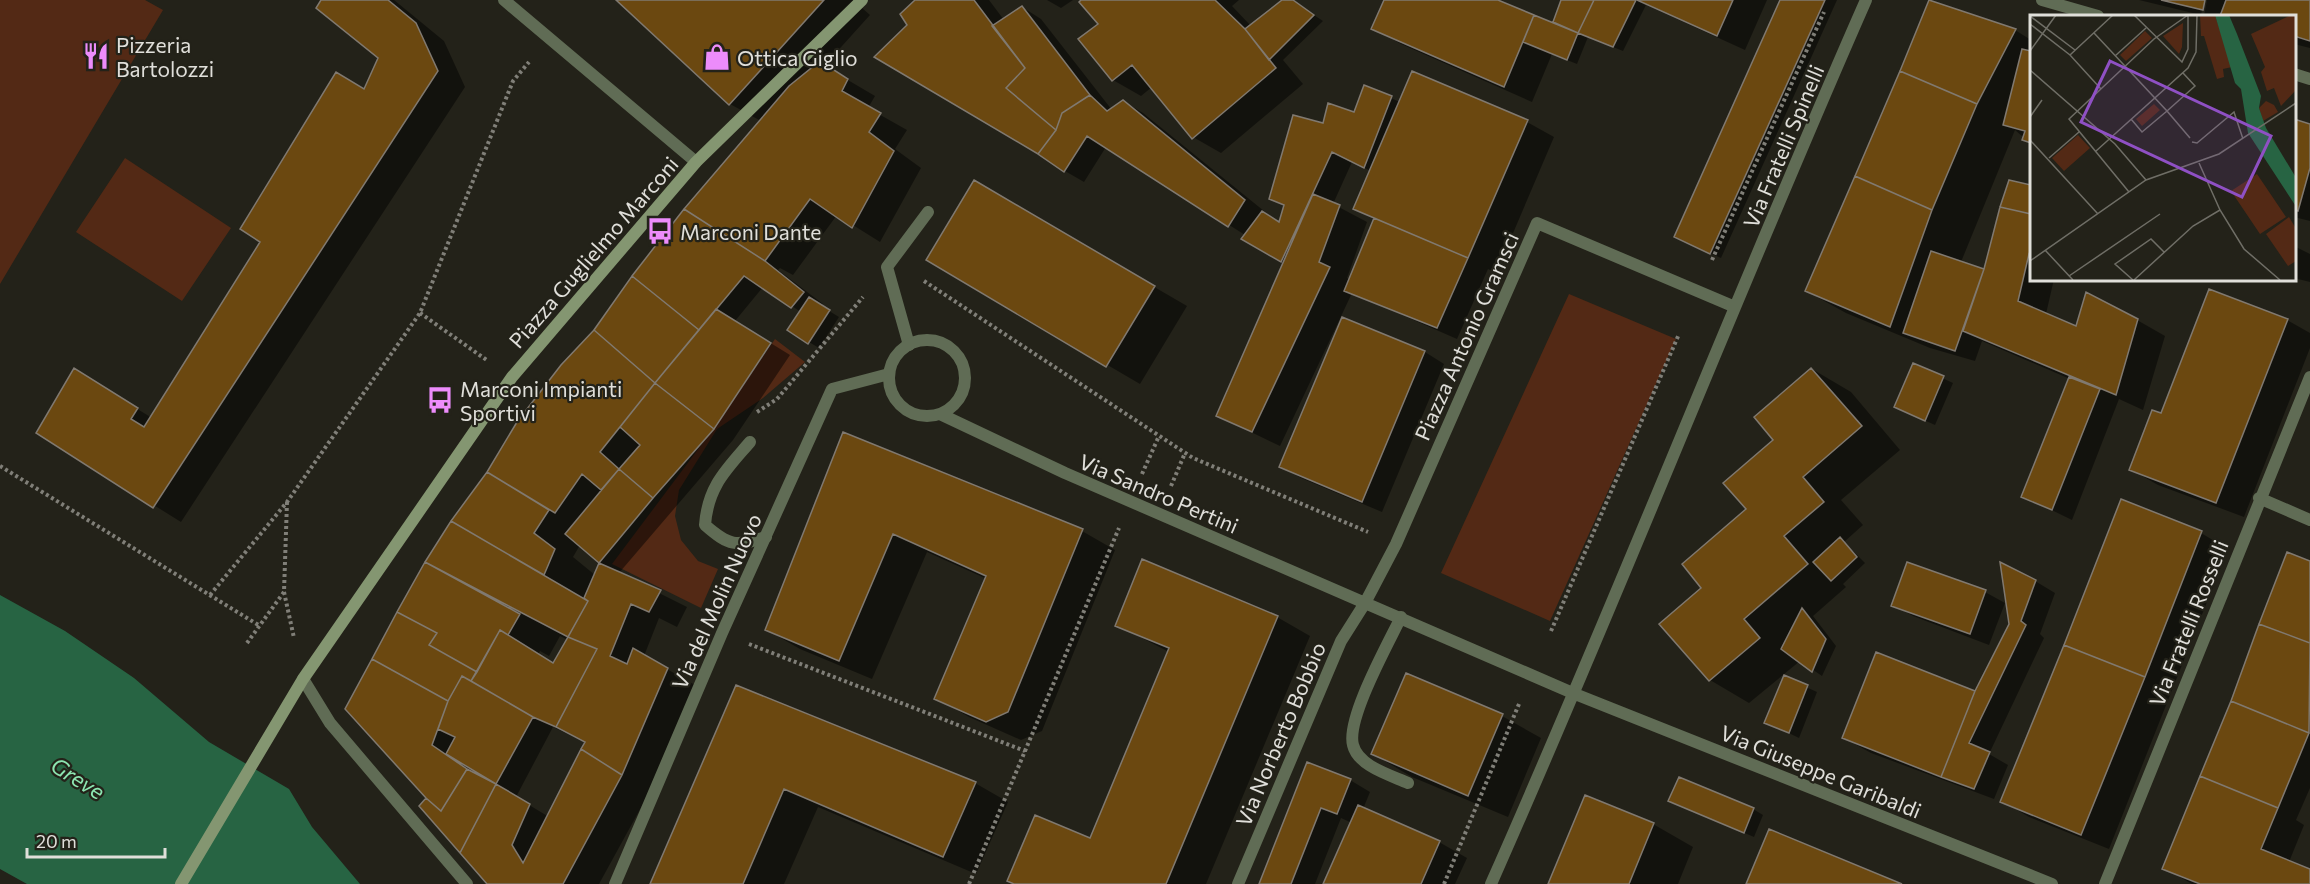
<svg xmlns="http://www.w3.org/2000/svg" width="2310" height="884" font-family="Commissioner,sans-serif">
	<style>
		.green { fill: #532915 }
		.water { fill: #276443 }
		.shadow { fill: #0007; fill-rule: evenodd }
		.building { fill: #6b4810; stroke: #807970; stroke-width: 1.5 }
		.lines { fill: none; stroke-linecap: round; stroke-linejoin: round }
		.path { stroke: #807f78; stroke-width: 4; stroke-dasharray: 3 3; stroke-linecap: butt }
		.service { stroke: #606c55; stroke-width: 12 }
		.minor { stroke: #606c55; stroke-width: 12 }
		.tertiary { stroke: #606c55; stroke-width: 12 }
		.secondary { stroke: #849671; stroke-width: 12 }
		.labels { text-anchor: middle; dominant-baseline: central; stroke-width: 4.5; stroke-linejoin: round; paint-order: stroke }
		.poi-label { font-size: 21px; fill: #e0dfda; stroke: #232219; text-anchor: start }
		.street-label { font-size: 21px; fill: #e0dfda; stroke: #232219 }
		.water-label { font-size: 22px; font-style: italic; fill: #8ce5b1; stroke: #232219 }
		.inset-road { fill: none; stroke: #6f6e66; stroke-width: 1.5 }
		.view { fill: #8f50c4; fill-opacity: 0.15; stroke: #8f50c4; stroke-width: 3 }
		.inset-edge { fill: none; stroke: #e0dfda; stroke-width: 3 }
	</style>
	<rect width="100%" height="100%" fill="#232219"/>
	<path class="green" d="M0,0H145L163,10L0,284Z
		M125,158L231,228L182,301L76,232Z
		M1569,294L1676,339L1550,621L1441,573Z
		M775,339L805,362L763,398L717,429L679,490L675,516L681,540L698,561L718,569L701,608L612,564L714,428Z"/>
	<path class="water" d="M0,595L65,631L134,678L209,742L289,789L312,827L360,884H27L0,869Z"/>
	<path class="shadow" d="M322,0H394L444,41L465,87L181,522L38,433L100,386L152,418L365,90L379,57Z
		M618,0H853L870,15L824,66L875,96L868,108L907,130L895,149L921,168L880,242L837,215L793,275L780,268L778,270L823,304L821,306L839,317L819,348L789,330L801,312L763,287L735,321L790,355L733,440L619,573L687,607L677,627L659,618L644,656L695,685L650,791L599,884H489L428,798L373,658L426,562L519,423L595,331L761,121L730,104ZM580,545L601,562L595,575L573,557ZM560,636L568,640L554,664L538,655L540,651L549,656ZM553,727L586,743L549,817L516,797Z
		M917,0H989L1004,20L1022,7L1041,19L1112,110L1123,101L1143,113L1280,224L1285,206L1271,198L1324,125L1355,114L1365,87L1400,102L1527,122L1554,137L1496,273L1488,269L1457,339L1352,293L1280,446L1218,416L1285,263L1243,238L1245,235L1106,147L1084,182L1065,171L909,25ZM1352,162L1371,171L1355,208L1375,220L1350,280L1347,278L1367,222L1333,204Z
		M1047,0H1073L1061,8Z
		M1080,0H1239L1232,6L1251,26L1285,0H1291L1323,21L1283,60L1303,84L1221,153L1193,137L1152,87L1141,96L1113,80L1101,24Z
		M1386,0H1494L1554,24L1563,0H1767L1745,50L1646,5L1623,51L1588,37L1577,64L1552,54L1532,102L1401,44L1373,28Z
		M1782,0H1837L1721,258L1685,242Z
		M2139,0H2204L2201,15Z
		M2207,0H2310V48L2294,44V16H2204Z
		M2015,30L2031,40V144L2015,130L1961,262L1985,271L2031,186V279H2054L2046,314L2077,328L2137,320L2165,336L2143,410L2119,399L2072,520L2023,496L2070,379L1982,341L1975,361L1930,348L1846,313L1806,291Z
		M2294,121L2310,125V221L2294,217Z
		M974,182L1187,306L1140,384L928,260Z
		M2294,246L2310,254V282L2294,278Z
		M1343,319L1425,352L1444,364L1382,512L1301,478L1281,467Z
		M2287,320L2310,333V348L2244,517L2158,485L2130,469L2161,415Z
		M1914,365L1953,383L1935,425L1906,412Z
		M1812,369L1851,392L1900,450L1841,500L1863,525L1844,542L1865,563L1843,584L1846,587L1813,616L1836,646L1822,676L1800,661L1749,703L1710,680L1662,624L1704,588L1748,509L1775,440Z
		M844,434L1082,531L1115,550L1042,731L1021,740L969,717L936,698L987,579L927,552L872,679L800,649L767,630Z
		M2201,533L2228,549L2109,849L2029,817L2002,801Z
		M2310,562V788L2296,820L2304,825L2289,862L2310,871V884H2192L2164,868Z
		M2035,581L2055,593L2040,634L2044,638L1989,754L2008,765L1994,799L1871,753L1844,738L1974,692Z
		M1985,592L2005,603L1989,645L1913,616L1893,605Z
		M1277,617L1310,636L1206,884H1015L1091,840L1169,652L1117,625Z
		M1784,677L1817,692L1799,738L1766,722Z
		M737,687L975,783L1008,802L976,874L818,807L784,884H651Z
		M1502,716L1541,738L1508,817L1412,777L1373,754Z
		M1308,764L1350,780L1370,792L1363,809L1439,842L1467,858L1455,884H1325L1352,823L1341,818L1315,884H1261Z
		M1586,797L1653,824L1693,847L1678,884H1550Z
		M1670,801L1753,809L1763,815L1754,837Z"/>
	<path class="building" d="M321,0H388L416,23L438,71L153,508L36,433L74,368L138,408L131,419L144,427L260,242L240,229L336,72L364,89L378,58L316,8Z
		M616,0H824L729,105Z
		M915,0H974L1025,68L1006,88L1056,130L1038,154L874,57L907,25L900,14Z
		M1081,0H1215L1245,29L1276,68L1192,139L1132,65L1112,81L1078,39L1098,24L1079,2Z
		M1282,0H1293L1314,15L1269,60L1245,29Z
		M1384,0H1498L1534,15L1504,87L1371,29Z
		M1561,0H1594L1578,33L1553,22Z
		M1594,0H1636L1613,47L1578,33Z
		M1637,0H1733L1717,36Z
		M1780,0H1825L1710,254L1674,237Z
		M1929,0L2016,29L1977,104L1900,71Z
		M2161,0H2205L2203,10Z
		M2226,0H2310V41L2294,36V16H2220Z
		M1022,6L1090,95L1062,113L1056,130L1006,88L1025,68L992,26Z
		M1534,15L1578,33L1567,60L1523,42Z
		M2022,49L2031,51V143L2022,140L2025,131L2003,125Z
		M820,61L848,79L842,91L881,113L869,132L894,151L852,228L810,199L765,261L684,209L789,86Z
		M1412,71L1528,120L1468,258L1353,209Z
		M1900,71L1977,104L1932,210L1855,176Z
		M1364,85L1392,96L1364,168L1332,152L1281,262L1241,239L1262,211L1279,222L1284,205L1269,199L1293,115L1323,123L1328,103L1354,112Z
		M1090,95L1107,111L1123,100L1245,200L1228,227L1087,136L1064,172L1038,154L1056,130L1062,113Z
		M2294,119L2310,124V168L2298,211L2294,210Z
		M1855,176L1932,210L1890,327L1805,291Z
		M974,180L1155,286L1106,367L926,260Z
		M2009,180L2031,185V214L2000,207Z
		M1313,194L1340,205L1319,262L1330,267L1252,432L1216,416Z
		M2000,207L2031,214V256L2029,254L2018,301L2076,326L2086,292L2138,319L2116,395L1963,331L1984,269Z
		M684,209L765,261L804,292L791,308L744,276L699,330L632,276Z
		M1374,218L1468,258L1437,328L1344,291Z
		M1931,251L1984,269L1955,351L1903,333Z
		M632,276L699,330L655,383L594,330Z
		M2209,289L2288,319L2216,503L2129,470L2152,410L2161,413Z
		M809,297L830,310L808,344L787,330Z
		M716,309L771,343L714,429L655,383Z
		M1342,317L1425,351L1362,502L1279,467Z
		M594,330L655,383L600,452L619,469L601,490L582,474L555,513L487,472L517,422L561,365Z
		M1913,363L1944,376L1925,421L1894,407Z
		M1811,368L1862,426L1803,477L1824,502L1784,536L1808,564L1744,619L1760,638L1709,681L1659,624L1701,588L1682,564L1746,509L1723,483L1773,440L1754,417Z
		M2069,377L2100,389L2052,510L2021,497Z
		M655,383L714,429L653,498L619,469L640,445L620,427Z
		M843,432L1083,529L1008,712L986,722L934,699L986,576L893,534L839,661L765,630Z
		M619,469L653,498L599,563L565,534Z
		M487,472L549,510L534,533L555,549L544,575L451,521Z
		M2121,499L2202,531L2145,677L2064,645Z
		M451,521L588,601L568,637L425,562Z
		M1840,537L1857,557L1831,581L1813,562Z
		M2287,552L2310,561V643L2259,624Z
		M1142,559L1278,616L1166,884H1014L1007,881L1035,815L1090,838L1169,648L1115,626Z
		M425,562L520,614L508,635L500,630L477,672L429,645L437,633L397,612Z
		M1907,562L1986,590L1970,634L1891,606Z
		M2000,562L2036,580L2021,621L2026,625L1969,743L1990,752L1974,789L1941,777L1975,691L2009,624Z
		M599,563L661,590L649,612L631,604L610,656L627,664L633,648L668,668L622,775L581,749L585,742L556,727L597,649L568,637L588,601L584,598Z
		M1802,608L1826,639L1812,672L1781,649Z
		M397,612L437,633L429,645L477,672L471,681L462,676L448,701L372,659Z
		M2259,624L2310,643L2309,733L2231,701Z
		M500,630L553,663L568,637L597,649L556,727L533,717L471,681Z
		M2064,645L2145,677L2081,835L2000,802Z
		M1876,652L1975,691L1941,777L1842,738Z
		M372,659L448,701L432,745L467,769L441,811L426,798L345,709Z
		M1406,673L1503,714L1468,796L1371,754Z
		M1784,675L1808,685L1789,733L1764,723Z
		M462,676L533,717L496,784L446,754L455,737L438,729L448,701Z
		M736,685L976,782L943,857L784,789L743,884H650Z
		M2231,701L2309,733L2278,808L2200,776Z
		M581,749L622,775L563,884H487L460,853L496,784L530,804L512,845L523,863Z
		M1307,762L1351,779L1337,814L1321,808L1291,884H1259Z
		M467,769L496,784L460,853L419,806L426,798L441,811Z
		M2200,776L2278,808L2261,849L2310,869V884H2200L2162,869Z
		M1679,777L1754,808L1744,833L1668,801Z
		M1585,795L1654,823L1629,884H1548Z
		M1358,805L1440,841L1421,884H1323Z
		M1769,829L1902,884H1746Z"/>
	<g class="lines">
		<path class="path" d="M1712,260L1824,12
			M924,281L1193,458L1368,532
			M420,313L488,361
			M757,412L777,399L863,297
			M0,466L260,626
			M1142,474L1159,436
			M1171,486L1185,453
			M287,502L284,592L294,638
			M210,595L287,502L420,313L513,81L529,62
			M1551,631L1679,334
			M247,643L284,592
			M749,644L1025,751
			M969,884L1119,528
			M1444,884L1519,704"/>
		<path class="service" d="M909,345L887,267L928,212
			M750,442C726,470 708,486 705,525C729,546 736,547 766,537
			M1401,617C1388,644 1346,719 1353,745C1358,766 1390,775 1408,783"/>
		<path class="minor" d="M2042,0L2098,16
			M2294,74L2310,79
			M1735,307L1537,223L1396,544L1365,603L1575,694L2052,884
			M889 378a38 38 0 1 1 76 0a38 38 0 1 1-76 0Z
			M940,414L1065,473L1365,603L1341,641L1238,884
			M2259,498L2310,520
			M303,679L330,723L467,884
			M615,884L722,633L832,389L889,374
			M1491,884C1621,591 1737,293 1866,0
			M2105,884L2310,377"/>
		<path class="tertiary" d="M504,0L696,162"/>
		<path class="secondary" d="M181,884L303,679L512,377L696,162L862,0"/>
	</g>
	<defs>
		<symbol id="restaurant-bare" viewBox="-9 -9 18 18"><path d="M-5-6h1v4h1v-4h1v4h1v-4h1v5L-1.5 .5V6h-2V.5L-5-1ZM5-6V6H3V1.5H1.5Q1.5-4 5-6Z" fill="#ec8cfb" stroke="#232219" stroke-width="2.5" paint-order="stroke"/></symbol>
		<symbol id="shop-bare" viewBox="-9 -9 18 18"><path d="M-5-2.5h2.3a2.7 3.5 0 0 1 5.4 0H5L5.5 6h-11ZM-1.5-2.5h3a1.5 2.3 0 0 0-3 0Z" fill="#ec8cfb" stroke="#232219" stroke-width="2.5" paint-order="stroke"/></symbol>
		<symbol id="bus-bare" viewBox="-9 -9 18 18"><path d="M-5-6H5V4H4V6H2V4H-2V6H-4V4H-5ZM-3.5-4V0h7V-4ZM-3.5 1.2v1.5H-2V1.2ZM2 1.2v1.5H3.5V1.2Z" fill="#ec8cfb" stroke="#232219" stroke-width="2.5" paint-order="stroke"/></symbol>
	</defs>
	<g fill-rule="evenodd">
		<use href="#restaurant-bare" x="77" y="37" width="38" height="38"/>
		<use href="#shop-bare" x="698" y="38" width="38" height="38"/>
		<use href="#bus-bare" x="641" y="212" width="38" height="38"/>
		<use href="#bus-bare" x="421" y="381" width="38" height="38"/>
	</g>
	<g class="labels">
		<g class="poi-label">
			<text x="116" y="44">Pizzeria<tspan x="116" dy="24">Bartolozzi</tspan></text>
			<text x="737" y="57">Ottica Giglio</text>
			<text x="680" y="231">Marconi Dante</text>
			<text x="460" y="388">Marconi Impianti<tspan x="460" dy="24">Sportivi</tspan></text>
		</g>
		<g class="street-label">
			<text transform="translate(1783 146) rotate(-67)">Via Fratelli Spinelli</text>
			<text transform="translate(593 252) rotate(-49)">Piazza Guglielmo Marconi</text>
			<text transform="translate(1466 336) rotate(-66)">Piazza Antonio Gramsci</text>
			<text transform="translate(1159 493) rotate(23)">Via Sandro Pertini</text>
			<text transform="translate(716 601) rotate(-66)">Via del Molin Nuovo</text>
			<text transform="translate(2188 623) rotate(-68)">Via Fratelli Rosselli</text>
			<text transform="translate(1280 734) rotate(-67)">Via Norberto Bobbio</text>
			<text transform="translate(1821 771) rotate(22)">Via Giuseppe Garibaldi</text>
		</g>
		<g class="water-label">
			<text transform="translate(78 778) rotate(32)">Greve</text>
		</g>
	</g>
	<g transform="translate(2030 15)">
		<rect width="266" height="266" fill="#232219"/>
		<path d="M170,0H185L202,52L193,54L194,62L187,64L174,21H171ZM261,0H265V76L251,91L244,73L237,76L231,57L235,52L221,19ZM153,8L152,32L149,39L133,21ZM115,16L122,23L96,46L90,40ZM236,86L244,90L248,97L233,106L229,93ZM124,89L130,95L112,111L106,104ZM48,120L60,133L34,156L22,143ZM227,159L256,202L230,219L201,176ZM259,202L265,212L266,246L258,251L236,219Z" fill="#532915"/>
		<path d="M185,0H199L207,19L231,81L229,93L236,113L265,161V190L218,118L211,74L205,68Z" fill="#276443"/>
		<path class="inset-road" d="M104,0L152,47L158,34V1M0,1L45,35M0,9L40,40L71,74M64,18L137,96L112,117L101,104M0,36L26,0M40,40L83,0M85,41L116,13M0,55L85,129L116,165M153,58L165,71L137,96L160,123M0,102L12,85M0,125L68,199M162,127L167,128L204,97L213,124M66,136L158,53L166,37L167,0M19,143L49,117M169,148L190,195L214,234L250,265M99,177L39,104L124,24L158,0M15,235L43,265M0,246L116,165L189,139L266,88M39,261L130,199M103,265L85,249L121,224L134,237M104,265L163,211L190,195"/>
		<path class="view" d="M80,46L241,121L212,182L51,107Z"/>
		<rect width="266" height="266" class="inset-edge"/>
	</g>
	<path d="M27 848v9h138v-9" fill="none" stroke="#e0dfda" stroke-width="3"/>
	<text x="36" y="848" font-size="18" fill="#e0dfda" stroke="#232219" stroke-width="4.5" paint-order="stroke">20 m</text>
</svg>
